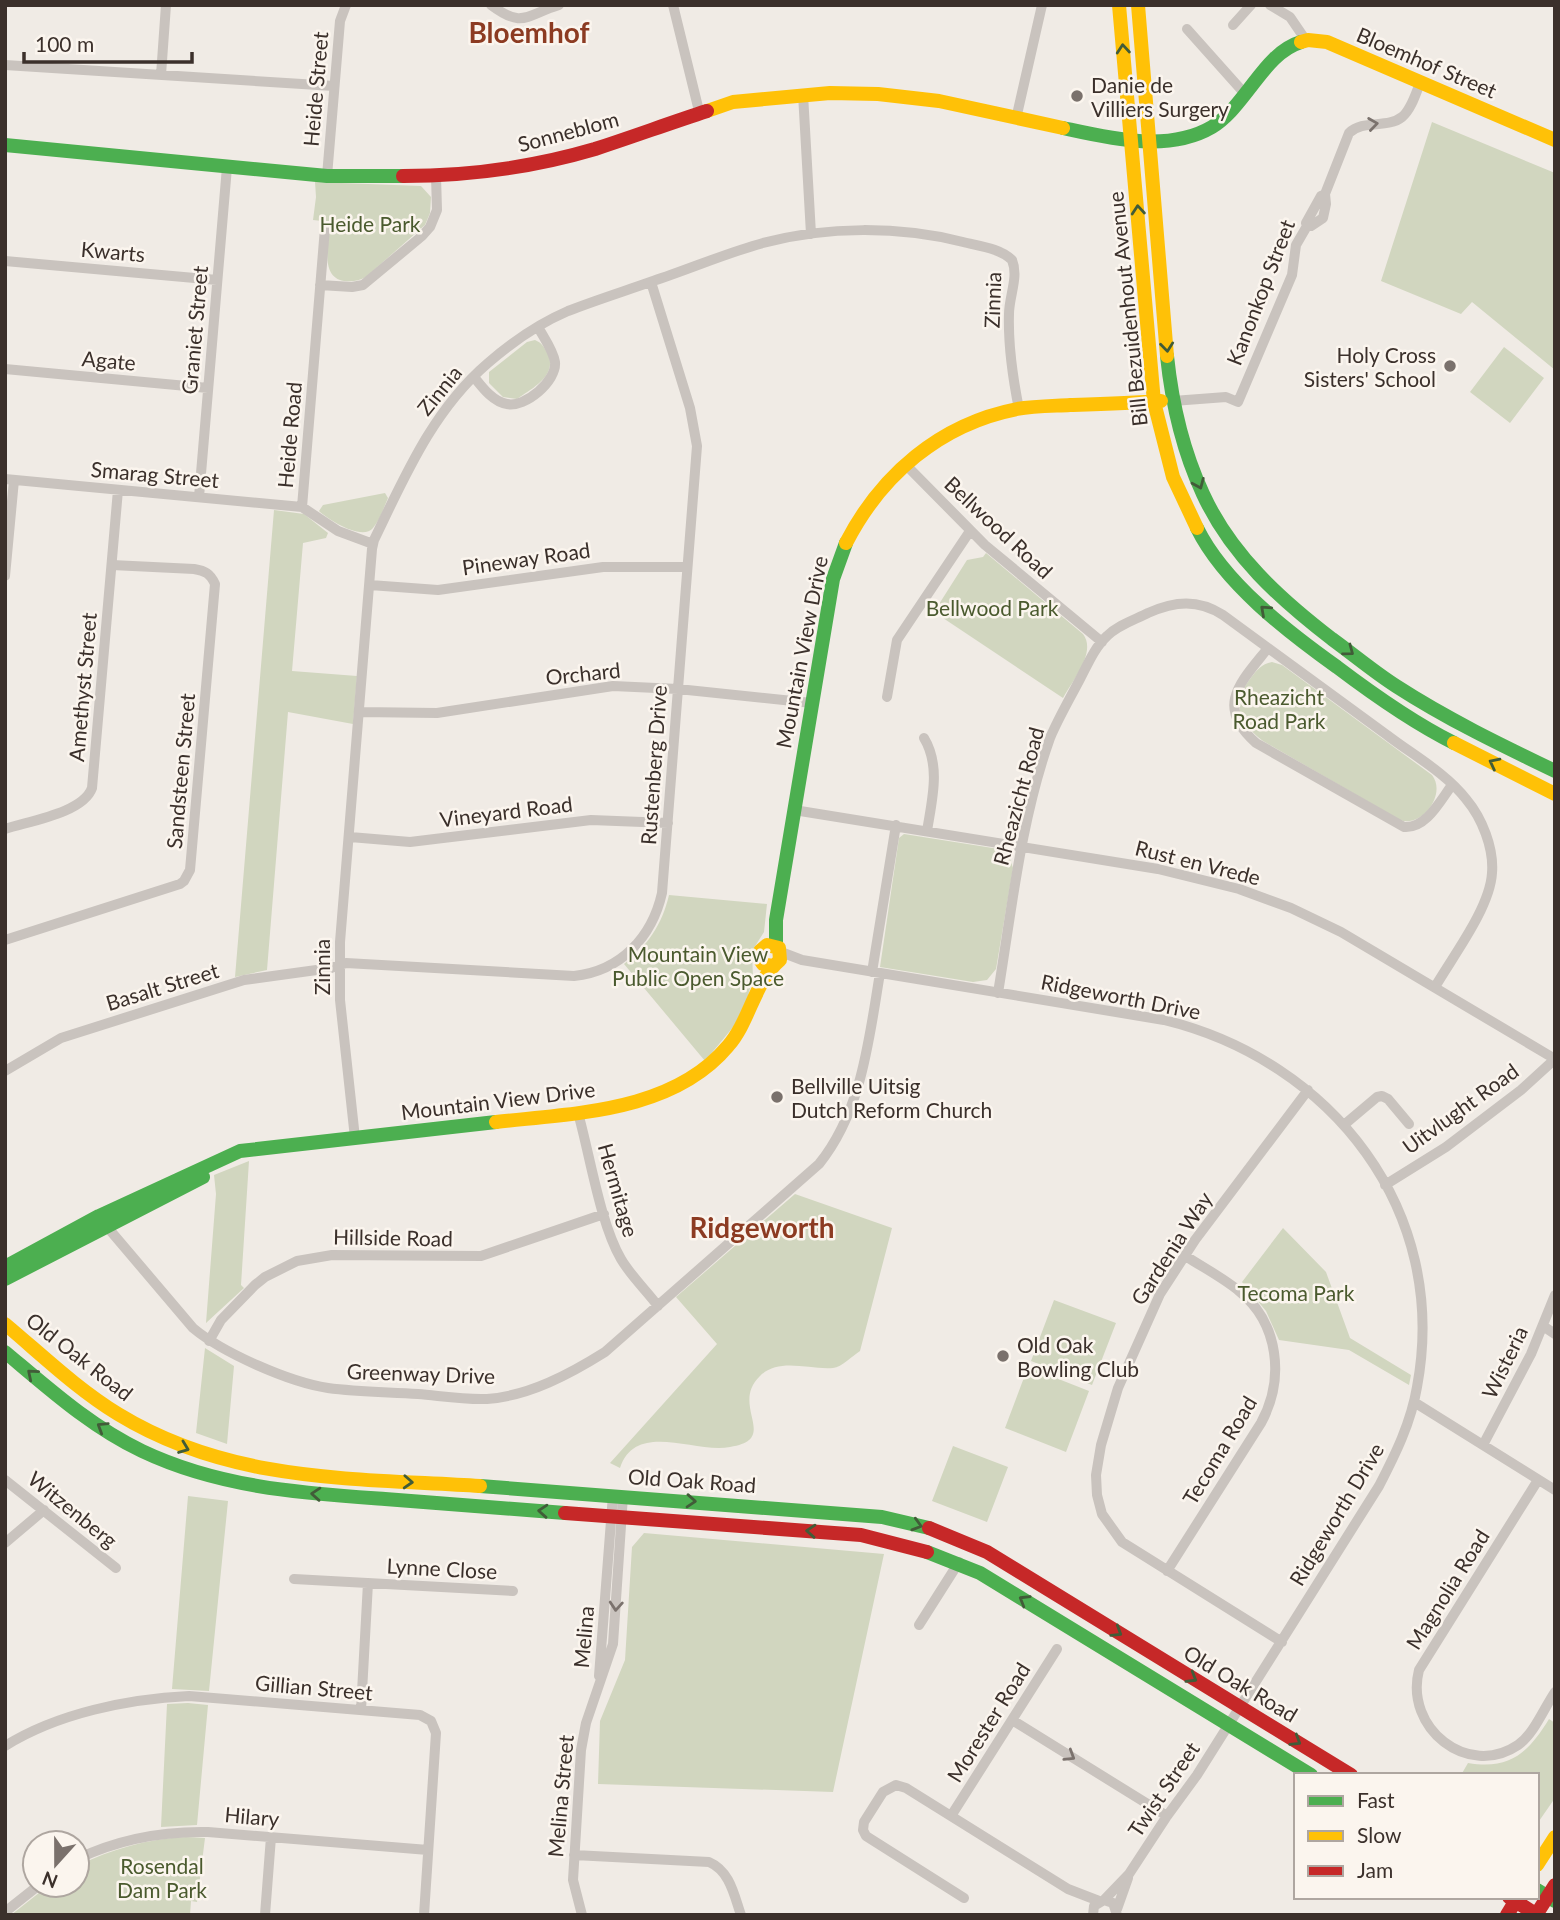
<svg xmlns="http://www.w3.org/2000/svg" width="1560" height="1920" font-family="Lato,sans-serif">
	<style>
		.green { fill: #d1d6bf }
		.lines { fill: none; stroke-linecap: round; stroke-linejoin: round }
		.street { stroke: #c9c3be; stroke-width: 10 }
		.fast { stroke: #4caf50; stroke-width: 14 }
		.slow { stroke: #ffc107; stroke-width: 14 }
		.jam { stroke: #c62828; stroke-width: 14 }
		.oneway { stroke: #415c38 }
		.oneway2 { stroke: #7b726d }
		.poi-dot { fill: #7a716c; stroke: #fbf5ee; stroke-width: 2.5 }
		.labels { text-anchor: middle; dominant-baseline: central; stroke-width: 5; stroke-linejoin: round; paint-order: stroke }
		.street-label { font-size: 21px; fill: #3b302b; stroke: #fbf5ee }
		.poi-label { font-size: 21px; fill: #3b302b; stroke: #fbf5ee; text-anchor: start }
		.park-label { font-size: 21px; fill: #4a5a2e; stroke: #fbf5ee }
		.district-label { font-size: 28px; font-weight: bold; fill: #8c3b22; stroke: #fbf5ee }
	</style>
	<rect width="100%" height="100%" fill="#f0ebe5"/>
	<path class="green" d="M1432,122L1555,173V370L1472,302L1461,314L1381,281Z
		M315,182L421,186L431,197L430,213L425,225L366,277C358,281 353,282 344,281C319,277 329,241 331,222L313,220L316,197Z
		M535,340C542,343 543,346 547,352C559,375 533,388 517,399L503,397L489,383V372L527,342Z
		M1504,347L1544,378L1510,423L1470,392Z
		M385,493L388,498C384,507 380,520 373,528C362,541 329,520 319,511L323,505Z
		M274,510L304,514L328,533L326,538L303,543L292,671L357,676L353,724L288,712L267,970L235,977Z
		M986,553L1083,634C1097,652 1072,681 1063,698L934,612L967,560L983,557Z
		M1272,662L1282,665L1432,775C1447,794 1422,828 1400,820L1263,741C1239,723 1231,704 1250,679C1257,670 1261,664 1272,662Z
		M904,834L999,849L1009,856L1013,868L996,969L987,980L973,982L880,967L899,838Z
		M669,895L767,904L764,932L752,951L753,978L747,999L734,1026L705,1061L624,964C647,946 662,925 669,895Z
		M249,1161L241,1285L244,1288L206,1323L216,1194L214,1175Z
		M795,1194L892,1228L860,1351C852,1356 842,1367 833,1368C809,1370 779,1357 760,1376C729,1406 781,1439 730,1447C695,1454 636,1420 620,1468L610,1463L717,1344L676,1297Z
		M1283,1228L1326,1272L1350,1338L1411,1375L1409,1385L1349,1350L1279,1340L1266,1311L1242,1282Z
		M1054,1300L1116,1323L1092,1385L1031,1361Z
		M205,1348L234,1366L227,1444L196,1433Z
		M1028,1367L1089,1391L1066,1452L1005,1428Z
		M953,1446L1008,1467L987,1522L932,1501Z
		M188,1496L228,1501L209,1691L172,1689Z
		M644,1533L884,1554L833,1792L598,1784L600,1721L625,1660L632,1547Z
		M188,1703L208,1705L197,1825L161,1827L167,1704Z
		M1549,1719L1555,1723V1798L1537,1824V1775H1461L1468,1763C1510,1770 1528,1753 1549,1719Z
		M186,1837L205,1838L197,1902L191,1901L190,1915H11L49,1885H77V1866C112,1849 146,1839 186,1837Z"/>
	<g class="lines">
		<path class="street" d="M491,5C523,29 526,15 559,5
			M673,5L699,111
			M1270,5L1290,17L1305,39
			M1233,25L1251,5
			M1187,29L1245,94
			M5,65L334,86
			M161,75L166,5
			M803,94L811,234
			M1016,119L1042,5
			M327,176L340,21L346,5
			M1307,226H1311L1323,218L1326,204L1325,194
			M325,228L302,507L338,531L373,544
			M5,261L217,280
			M320,285L352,287L363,285L422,236L430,227L437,210L436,176
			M5,369L208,388
			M474,377C482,387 493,402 507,404C525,408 557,381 555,362C553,350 544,338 538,327
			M1173,401L1226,397L1238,402L1292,275L1296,245L1307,226L1306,223L1321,196L1325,194L1349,133C1363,119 1387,129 1402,117C1411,110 1416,93 1420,83
			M905,464L985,545L1102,642
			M5,479L302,507
			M199,497L227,167
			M5,576L14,480
			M370,585L438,590L603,567H687
			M1268,648C1241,682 1214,706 1256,743L1404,827C1426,829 1440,801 1452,785
			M887,697L897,640L970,531
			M360,712L437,713L613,686L678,689L812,703
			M924,738C941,766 932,800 927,831
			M794,810L1158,869L1239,889L1291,908L1341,932L1555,1059L1521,1090L1446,1147L1385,1185
			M5,829C29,821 83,813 92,788L118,490
			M350,837L410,842L591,820L668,823
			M5,940L180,884L184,881L190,870L215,584C210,573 205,571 194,569L112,565
			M781,952L802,960L1164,1020C1332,1061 1450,1211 1417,1387C1411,1423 1395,1455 1379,1486L1197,1775L1167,1816L1129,1874L1104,1900
			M872,972L896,825
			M998,993C1012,908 1021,819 1050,738C1058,719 1069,700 1079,681C1087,666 1094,648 1107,636C1118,625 1134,620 1148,613C1175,601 1198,599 1223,615C1278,655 1332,695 1387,735C1413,755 1446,773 1466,799C1482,818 1494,848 1492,873C1490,908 1453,956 1435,987
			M5,1071L61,1038L244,980L331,968L346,963L574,976C621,971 652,937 662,893L697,446L690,408L651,282
			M578,1113C590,1155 600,1223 621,1259C631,1276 646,1290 658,1306
			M1345,1124L1377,1097L1382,1096L1388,1099L1409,1124
			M355,1138L340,1000V942L372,549L374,540C405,476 433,410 488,363C511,343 540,323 568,311C596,300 625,291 653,281C690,269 726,253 763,243C827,226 899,226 963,242C979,246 1000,248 1012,260C1019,277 1009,296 1009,314C1008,345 1013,379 1019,409
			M103,1222L193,1328C223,1353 289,1382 328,1388C358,1392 388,1392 418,1394C441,1396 465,1400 487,1399C529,1396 570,1374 605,1352L819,1164C862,1111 869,1039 880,973
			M1543,1326L1555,1334
			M209,1341L221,1320L255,1285L265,1277L297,1261L332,1255L481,1256L604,1214
			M1414,1402L1555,1490
			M1483,1445L1531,1354L1555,1295
			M5,1480L116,1568
			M1538,1480L1419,1670C1404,1728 1468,1779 1518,1745C1534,1734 1544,1708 1555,1692
			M5,1543L44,1510
			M1167,1571L1261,1423C1285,1379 1279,1323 1239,1291C1222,1277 1202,1267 1184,1255
			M294,1579L513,1591
			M919,1625L959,1562
			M1282,1642L1122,1542L1102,1514L1097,1495L1096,1475L1101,1445L1118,1388L1160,1294L1195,1240L1308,1090
			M599,1676L613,1495
			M361,1710L368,1583
			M1012,1720L1167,1816
			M5,1746C58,1713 128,1699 189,1696L420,1715L431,1721L436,1733L424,1915
			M951,1816L1057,1649
			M574,1855L709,1862C730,1871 734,1895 741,1915
			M77,1859C119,1839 161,1831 208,1832L428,1850
			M964,1898L866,1836L863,1830L864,1822L883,1792L896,1785L906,1788L1068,1889L1099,1901
			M1117,1909L1128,1878
			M5,1912L39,1885
			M265,1915L271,1837
			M582,1915L573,1880L581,1750L586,1723L613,1644L623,1496
			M1093,1915L1094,1906L1104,1900L1113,1903L1117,1915"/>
		<path class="fast" d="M1063,128C1109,138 1168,153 1212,127C1227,118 1238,103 1249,89C1263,71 1278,49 1301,42
			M5,145L327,176H403
			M1167,356C1172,404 1183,451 1203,494C1231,555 1280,599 1332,639C1354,655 1374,672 1396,686C1447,719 1501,745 1555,771
			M1197,528C1224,583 1288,632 1337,667C1374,695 1412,722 1454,743
			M776,946V920L833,579L846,543
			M5,1267L99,1216L240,1151L496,1122
			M5,1279L203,1177
			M5,1352C48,1388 91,1427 142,1451C220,1488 302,1493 385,1499C445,1504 505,1508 565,1513
			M480,1486L882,1517L929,1528
			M927,1552L980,1573L1311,1775
			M1537,1890L1555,1901"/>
		<path class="slow" d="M1119,5L1154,402L1173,477L1197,528
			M1138,5L1167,356
			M1301,42L1308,40L1327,42L1555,140
			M707,111L733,102L830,93L878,94L939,101L1063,128
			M846,543C881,475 940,424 1017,409C1034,406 1052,406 1070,405C1100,404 1131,403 1161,401
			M1454,743L1555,794
			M496,1122C575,1113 673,1112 728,1046C750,1021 754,982 780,960L779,948L767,945L760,951L759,958L763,964L773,966
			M5,1324C42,1355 77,1389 118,1414C231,1483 353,1478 480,1486
			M1537,1865L1555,1837"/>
		<path class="jam" d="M403,176C467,176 534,167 595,149C632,137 670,123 707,111
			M565,1513L861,1535L927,1552
			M929,1528L987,1552L1351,1775
			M1509,1897L1537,1915
			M1507,1915L1518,1897
			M1536,1915L1555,1885"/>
	</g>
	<defs><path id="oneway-chevron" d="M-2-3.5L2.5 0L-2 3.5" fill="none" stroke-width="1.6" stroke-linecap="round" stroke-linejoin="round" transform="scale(1.75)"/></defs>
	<g class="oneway">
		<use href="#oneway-chevron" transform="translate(1123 49) rotate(-95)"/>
		<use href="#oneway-chevron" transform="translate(1138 210) rotate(-95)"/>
		<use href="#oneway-chevron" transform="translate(1167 347) rotate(84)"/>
		<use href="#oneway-chevron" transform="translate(1199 484) rotate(67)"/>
		<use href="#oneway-chevron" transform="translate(1265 610) rotate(-138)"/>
		<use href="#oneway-chevron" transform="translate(1349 651) rotate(37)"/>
		<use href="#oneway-chevron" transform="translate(1494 763) rotate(-153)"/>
		<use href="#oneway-chevron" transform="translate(32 1374) rotate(-140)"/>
		<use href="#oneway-chevron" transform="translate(102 1427) rotate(-148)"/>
		<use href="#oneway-chevron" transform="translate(184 1448) rotate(21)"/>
		<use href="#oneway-chevron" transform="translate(408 1482) rotate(3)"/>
		<use href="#oneway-chevron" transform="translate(316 1494) rotate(-176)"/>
		<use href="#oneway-chevron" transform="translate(691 1501) rotate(4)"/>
		<use href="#oneway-chevron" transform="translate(543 1511) rotate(-176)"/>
		<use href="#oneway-chevron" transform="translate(917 1525) rotate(16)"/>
		<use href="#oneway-chevron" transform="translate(811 1531) rotate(-176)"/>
		<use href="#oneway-chevron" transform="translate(1024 1600) rotate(-149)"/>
		<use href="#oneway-chevron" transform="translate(1117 1632) rotate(32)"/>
		<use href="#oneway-chevron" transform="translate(1192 1678) rotate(31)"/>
		<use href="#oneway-chevron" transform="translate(1296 1741) rotate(32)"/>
	</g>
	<g class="oneway2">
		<use href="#oneway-chevron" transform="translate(1373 124) rotate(-8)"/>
		<use href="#oneway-chevron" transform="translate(616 1606) rotate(94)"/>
		<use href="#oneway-chevron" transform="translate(1070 1756) rotate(32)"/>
	</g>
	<g class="poi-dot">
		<circle cx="1077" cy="96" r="7"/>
		<circle cx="1450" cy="366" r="7"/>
		<circle cx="777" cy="1097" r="7"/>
		<circle cx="1003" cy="1356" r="7"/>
	</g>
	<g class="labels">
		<g class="street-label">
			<text transform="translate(1427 62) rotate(23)">Bloemhof Street</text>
			<text transform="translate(315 89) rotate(-85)">Heide Street</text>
			<text transform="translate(568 131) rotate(-15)">Sonneblom</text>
			<text transform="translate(113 251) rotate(5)">Kwarts</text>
			<text transform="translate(1260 292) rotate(-69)">Kanonkop Street</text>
			<text transform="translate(992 300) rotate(-88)">Zinnia</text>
			<text transform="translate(1127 309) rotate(-96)">Bill Bezuidenhout Avenue</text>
			<text transform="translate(194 330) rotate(-85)">Graniet Street</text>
			<text transform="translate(109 360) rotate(5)">Agate</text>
			<text transform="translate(439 390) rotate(-51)">Zinnia</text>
			<text transform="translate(289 435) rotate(-85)">Heide Road</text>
			<text transform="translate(155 474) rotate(5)">Smarag Street</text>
			<text transform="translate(999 527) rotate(43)">Bellwood Road</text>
			<text transform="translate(526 558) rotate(-8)">Pineway Road</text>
			<text transform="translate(801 652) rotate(-79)">Mountain View Drive</text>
			<text transform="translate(583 673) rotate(-6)">Orchard</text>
			<text transform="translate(82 687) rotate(-85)">Amethyst Street</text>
			<text transform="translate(653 765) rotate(-86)">Rustenberg Drive</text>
			<text transform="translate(180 771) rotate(-85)">Sandsteen Street</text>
			<text transform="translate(1018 796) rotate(-75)">Rheazicht Road</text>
			<text transform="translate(506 811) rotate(-7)">Vineyard Road</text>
			<text transform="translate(1198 862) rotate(14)">Rust en Vrede</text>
			<text transform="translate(321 967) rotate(-90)">Zinnia</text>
			<text transform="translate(162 986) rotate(-17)">Basalt Street</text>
			<text transform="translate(1121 996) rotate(11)">Ridgeworth Drive</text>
			<text transform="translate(498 1100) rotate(-7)">Mountain View Drive</text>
			<text transform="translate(1460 1108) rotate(-36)">Uitvlught Road</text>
			<text transform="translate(619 1190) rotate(74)">Hermitage</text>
			<text transform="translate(393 1237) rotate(1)">Hillside Road</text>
			<text transform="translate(1171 1248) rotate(-57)">Gardenia Way</text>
			<text transform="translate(80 1356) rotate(38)">Old Oak Road</text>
			<text transform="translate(1504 1362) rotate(-64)">Wisteria</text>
			<text transform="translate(421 1373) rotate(2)">Greenway Drive</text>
			<text transform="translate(1219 1450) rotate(-59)">Tecoma Road</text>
			<text transform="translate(692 1480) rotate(4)">Old Oak Road</text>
			<text transform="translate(73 1509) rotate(39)">Witzenberg</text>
			<text transform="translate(1336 1514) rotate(-59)">Ridgeworth Drive</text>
			<text transform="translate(442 1568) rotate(3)">Lynne Close</text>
			<text transform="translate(1447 1589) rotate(-58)">Magnolia Road</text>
			<text transform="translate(583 1637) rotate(-85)">Melina</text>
			<text transform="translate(1241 1683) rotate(31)">Old Oak Road</text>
			<text transform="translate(314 1687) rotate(5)">Gillian Street</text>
			<text transform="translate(988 1722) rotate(-58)">Morester Road</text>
			<text transform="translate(1163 1789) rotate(-56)">Twist Street</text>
			<text transform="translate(560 1796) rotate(-85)">Melina Street</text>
			<text transform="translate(252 1816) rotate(5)">Hilary</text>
		</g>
		<g class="poi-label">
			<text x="1091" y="84">Danie de<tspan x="1091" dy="24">Villiers Surgery</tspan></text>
			<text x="1436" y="354" text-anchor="end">Holy Cross<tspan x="1436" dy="24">Sisters' School</tspan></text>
			<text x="791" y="1085">Bellville Uitsig<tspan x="791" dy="24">Dutch Reform Church</tspan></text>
			<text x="1017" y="1344">Old Oak<tspan x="1017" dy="24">Bowling Club</tspan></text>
		</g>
		<g class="park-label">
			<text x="370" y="223">Heide Park</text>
			<text x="992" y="607">Bellwood Park</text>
			<text x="1279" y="696">Rheazicht<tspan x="1279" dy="24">Road Park</tspan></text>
			<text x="698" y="953">Mountain View<tspan x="698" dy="24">Public Open Space</tspan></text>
			<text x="1296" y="1292">Tecoma Park</text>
			<text x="162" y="1865">Rosendal<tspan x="162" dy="24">Dam Park</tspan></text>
		</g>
		<g class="district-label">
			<text x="529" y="32">Bloemhof</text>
			<text x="762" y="1227">Ridgeworth</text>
		</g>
	</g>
	<rect width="1560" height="1920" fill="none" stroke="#3b302b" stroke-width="14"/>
	<rect x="1294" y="1773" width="245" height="126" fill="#fbf5ee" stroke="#aea6a0" stroke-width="2"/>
	<rect x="1308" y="1796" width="35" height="10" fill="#4caf50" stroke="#aea6a0" stroke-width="2"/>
	<text x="1357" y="1808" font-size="21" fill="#3b302b">Fast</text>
	<rect x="1308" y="1831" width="35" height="10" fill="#ffc107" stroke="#aea6a0" stroke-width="2"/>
	<text x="1357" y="1843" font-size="21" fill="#3b302b">Slow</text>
	<rect x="1308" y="1866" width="35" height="10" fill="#c62828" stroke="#aea6a0" stroke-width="2"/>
	<text x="1357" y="1878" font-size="21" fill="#3b302b">Jam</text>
	<g transform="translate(56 1864) rotate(201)"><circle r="33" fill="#fbf5ee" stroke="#aea6a0" stroke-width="2"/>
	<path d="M0-5L12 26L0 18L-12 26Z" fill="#7a716c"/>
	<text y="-10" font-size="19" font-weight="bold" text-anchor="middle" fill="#3b302b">N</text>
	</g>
	<path d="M24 52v10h168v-10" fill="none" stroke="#3b302b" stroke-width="3.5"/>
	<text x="35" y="52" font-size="21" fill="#3b302b" stroke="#fbf5ee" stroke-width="5" paint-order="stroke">100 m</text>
</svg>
